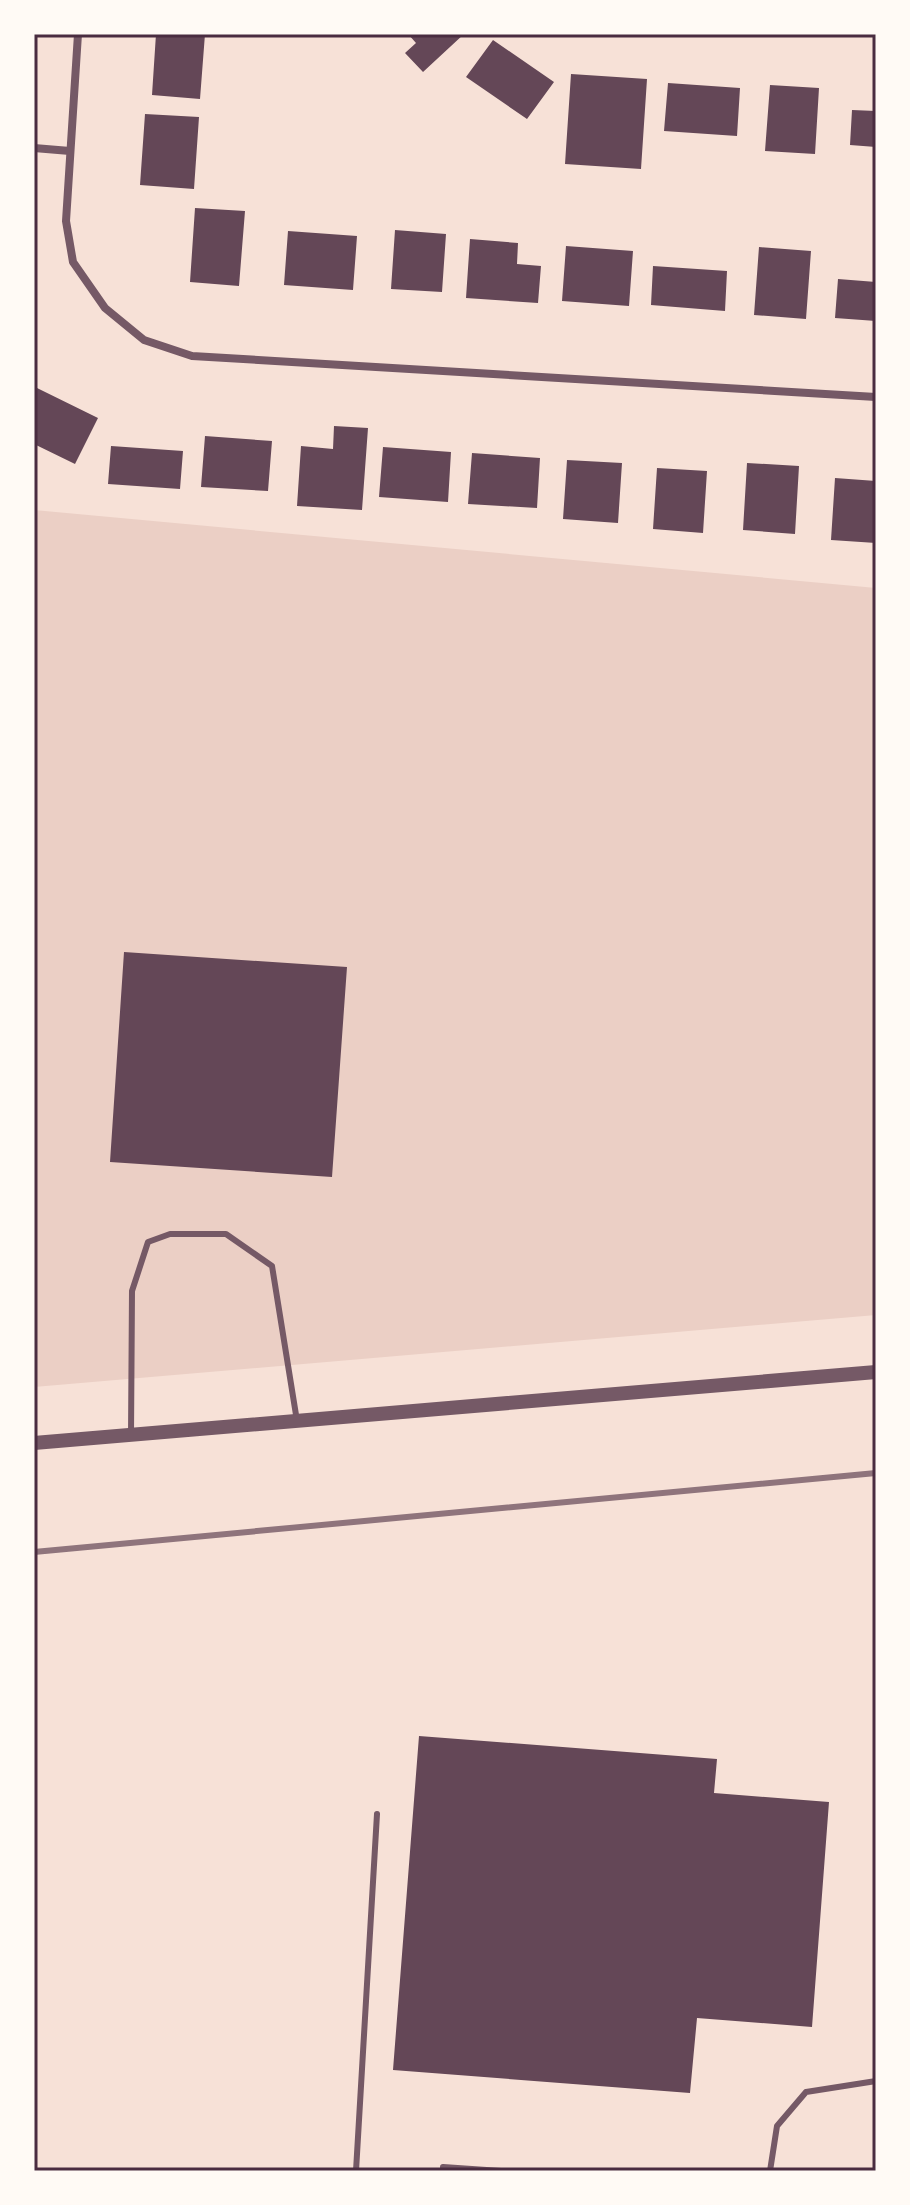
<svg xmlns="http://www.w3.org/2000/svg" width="910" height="2205" font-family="Inter,sans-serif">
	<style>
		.green { fill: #ebcfc5 }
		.building { fill: #644757 }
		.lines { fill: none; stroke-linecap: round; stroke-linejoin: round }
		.service { stroke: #755966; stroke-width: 6 }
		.minor { stroke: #755966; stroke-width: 8 }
		.tertiary { stroke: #755966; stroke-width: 14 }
		.rail { stroke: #8f747c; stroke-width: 6 }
		.neatline { fill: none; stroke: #4a2c40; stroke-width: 3 }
	</style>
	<rect width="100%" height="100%" fill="#f7e1d7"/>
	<path class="green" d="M34,510L876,588V1315L34,1387Z"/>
	<path class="building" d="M156,34H205L200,99L152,95Z
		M408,34H464L423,72L405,53L416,43Z
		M493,40L554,82L527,119L466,77Z
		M571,74L647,79L641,169L565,164Z
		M668,83L740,88L737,136L664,131Z
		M770,85L819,88L815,154L765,151Z
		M852,110L876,111V147L850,145Z
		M145,114L199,117L194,189L140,185Z
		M195,208L245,211L239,286L190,282Z
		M395,230L446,234L442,292L391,289Z
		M288,231L357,236L353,290L284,285Z
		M470,239L518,243L517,264L541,266L538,303L466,298Z
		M566,246L633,251L629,306L562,301Z
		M759,247L811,251L806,319L754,315Z
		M653,266L727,271L725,311L651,305Z
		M838,279L876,282V321L835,318Z
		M37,388L98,418L75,464L34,444V394Z
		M334,426L368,428L362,510L297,506L301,446L333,449Z
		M205,436L272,441L268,491L201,487Z
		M111,446L183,451L180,489L108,484Z
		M383,447L451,452L448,502L379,497Z
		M472,453L540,458L537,508L468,504Z
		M567,460L622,463L618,523L563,519Z
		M747,463L799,466L795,534L743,530Z
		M657,468L707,471L703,533L653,529Z
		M835,478L876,481V543L831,540Z
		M124,952L347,967L332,1177L110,1162Z
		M419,1736L717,1759L714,1793L829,1802L812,2027L697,2018L690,2093L393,2070Z"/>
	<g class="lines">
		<path class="service" d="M131,1435L132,1291L148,1242L170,1234H226L272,1266L297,1421
			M443,2167L501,2171
			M356,2171L377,1814
			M770,2171L777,2126L806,2092L876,2081"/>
		<path class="minor" d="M78,34L66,221L73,262L105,308L144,340L192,356L876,397
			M34,148L70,151"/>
		<path class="tertiary" d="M34,1443L876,1372"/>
		<path class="rail" d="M34,1552L876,1473"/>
	</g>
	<rect width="910" height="2205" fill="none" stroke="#fffaf5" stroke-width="72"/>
	<rect x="36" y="36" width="838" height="2133" class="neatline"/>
</svg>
